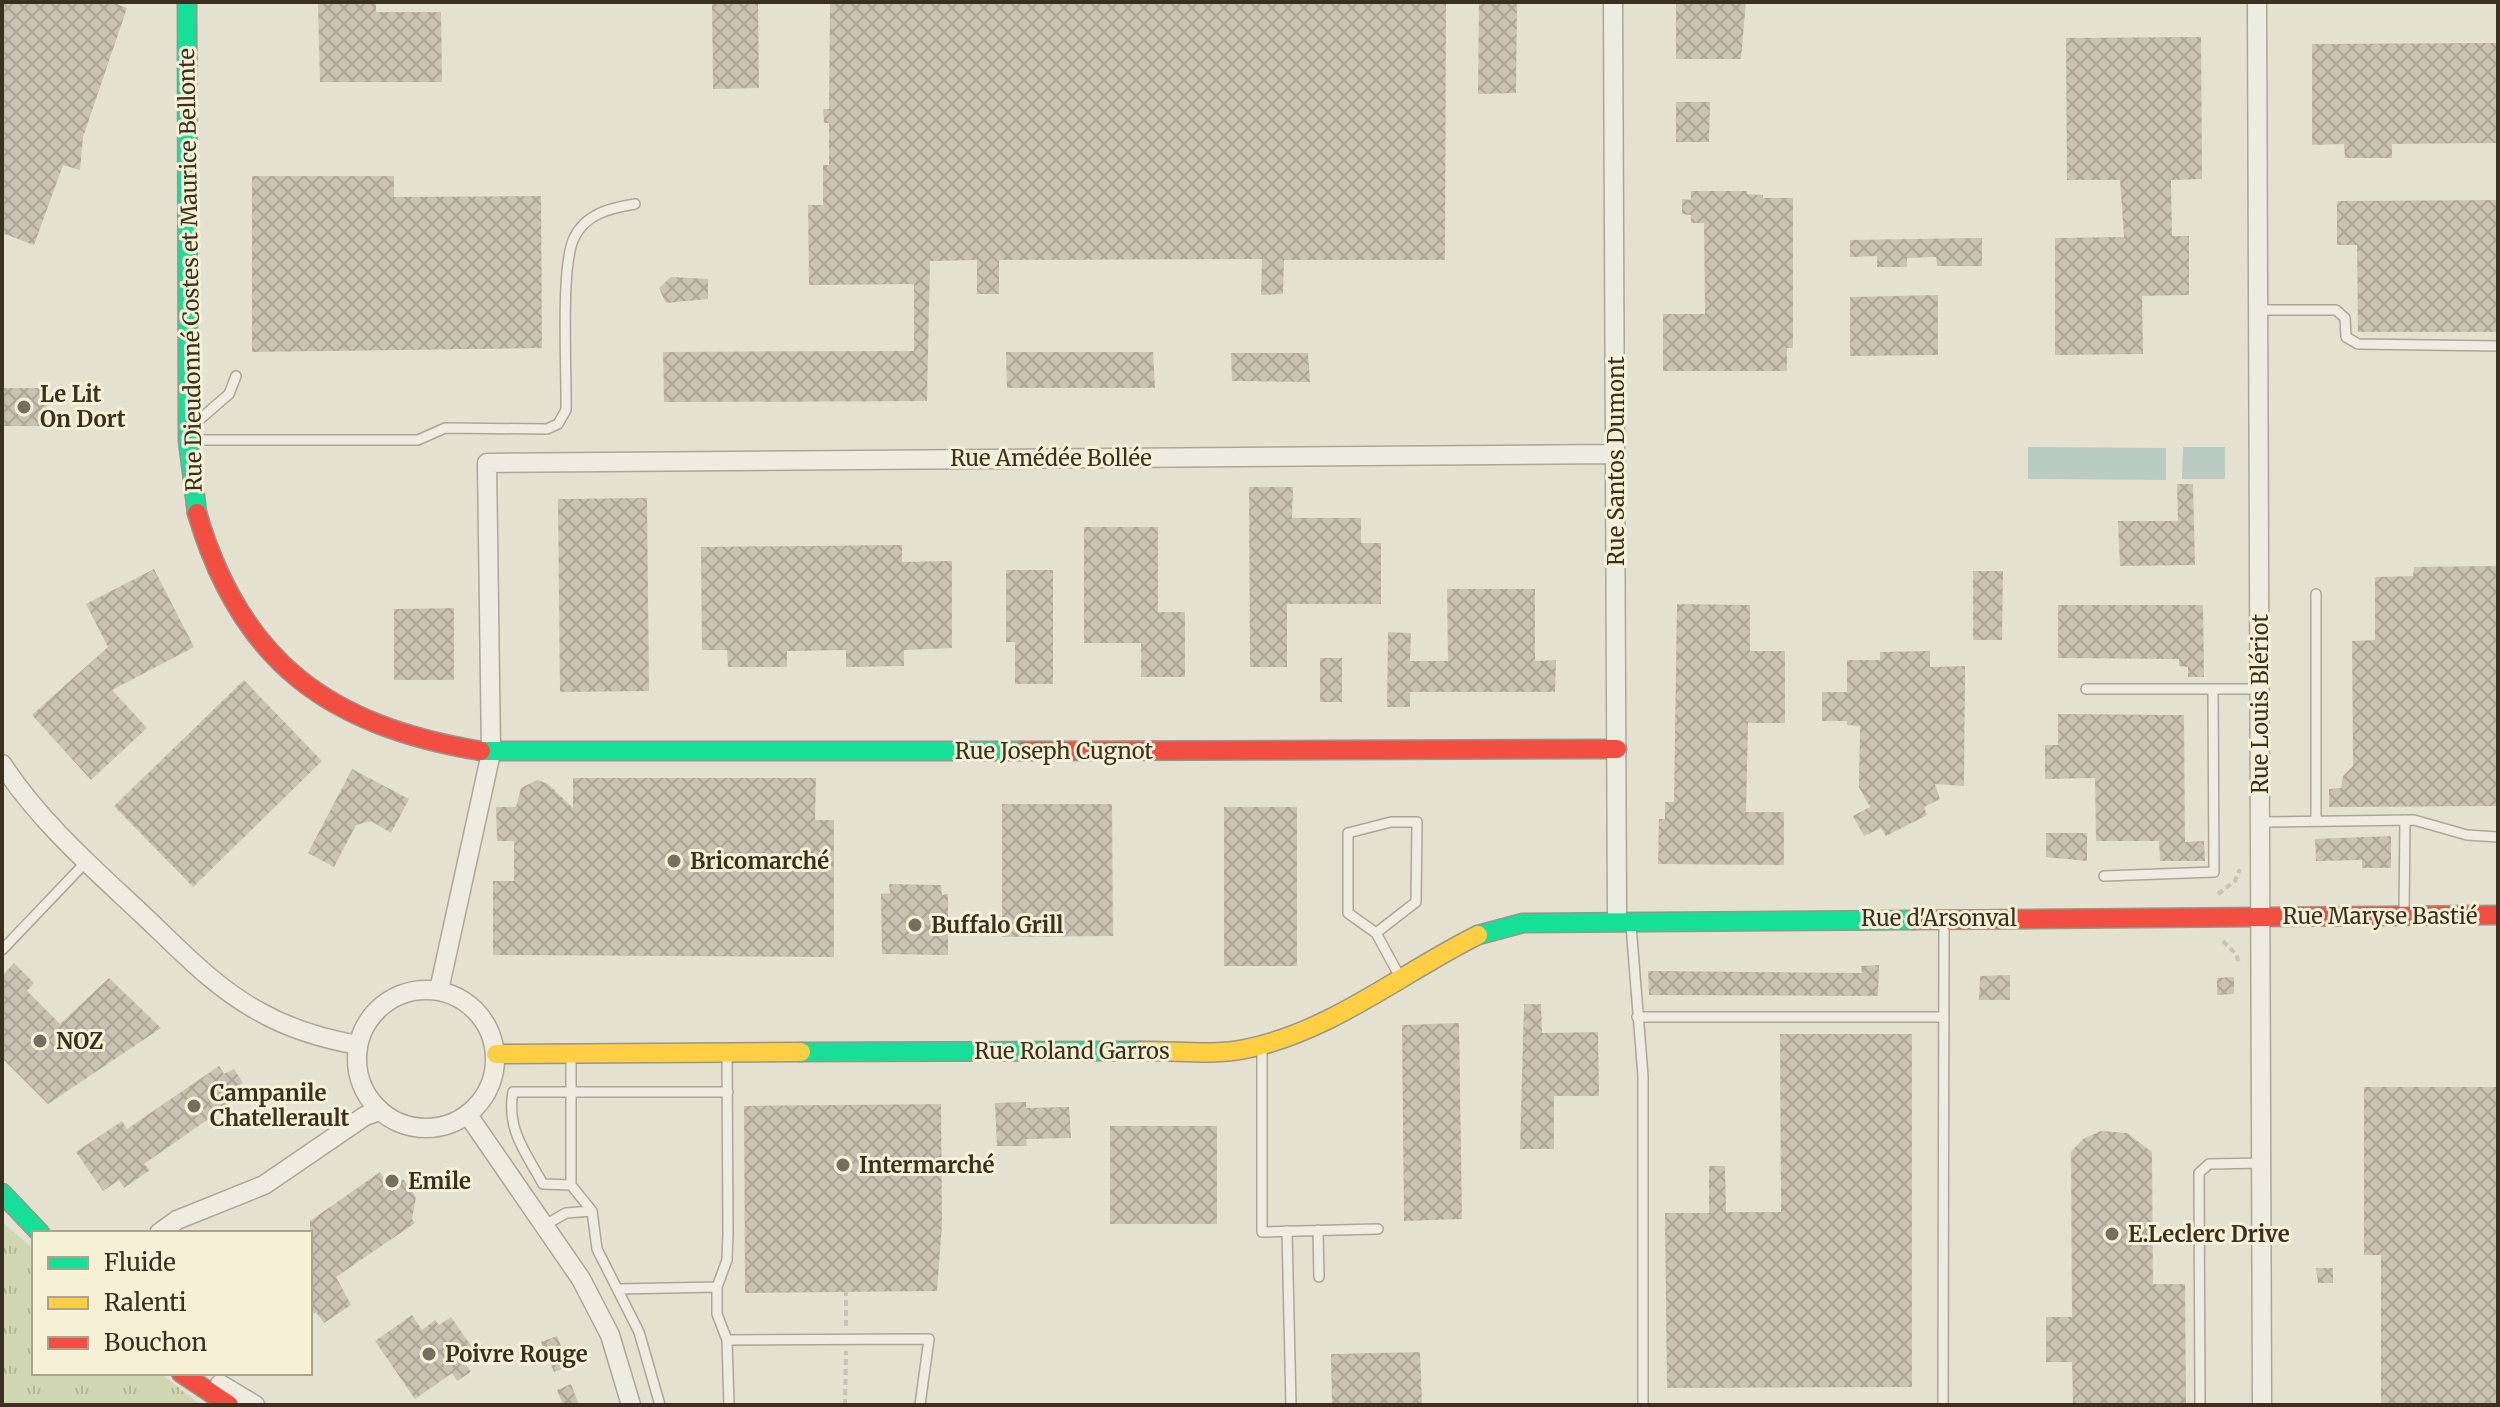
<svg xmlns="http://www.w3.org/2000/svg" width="2500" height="1407" font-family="Merriweather,serif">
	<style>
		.grass { fill: url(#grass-tufts) }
		.water { fill: #bacbc3 }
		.building { fill: url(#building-cross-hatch) }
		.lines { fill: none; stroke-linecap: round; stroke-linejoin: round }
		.lane-casing { stroke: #aba698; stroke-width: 12 }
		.street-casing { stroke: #aba698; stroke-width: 21 }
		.fast-casing { stroke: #9a9588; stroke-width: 21 }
		.slow-casing { stroke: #9a9588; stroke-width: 21 }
		.jam-casing { stroke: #9a9588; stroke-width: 21 }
		.path { stroke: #c6c2b8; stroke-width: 4; stroke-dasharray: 6 4; stroke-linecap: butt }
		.lane { stroke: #eeebe1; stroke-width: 9 }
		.street { stroke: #eeebe1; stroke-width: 18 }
		.fast { stroke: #16e098; stroke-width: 18 }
		.slow { stroke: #ffcf43; stroke-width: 18 }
		.jam { stroke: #f24e42; stroke-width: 18 }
		.poi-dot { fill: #766e5e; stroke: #f6f0d6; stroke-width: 3 }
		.labels { text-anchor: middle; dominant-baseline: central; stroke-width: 6; stroke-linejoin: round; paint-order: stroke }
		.street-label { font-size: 22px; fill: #3a3020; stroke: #f6f0d6 }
		.poi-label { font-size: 22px; font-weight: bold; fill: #3a3020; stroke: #f6f0d6; text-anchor: start }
	</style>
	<defs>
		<pattern id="grass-tufts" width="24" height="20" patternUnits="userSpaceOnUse" patternTransform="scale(2)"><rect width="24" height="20" fill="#d1d6b2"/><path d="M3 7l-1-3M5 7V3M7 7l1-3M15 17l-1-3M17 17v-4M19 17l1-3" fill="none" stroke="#b4b899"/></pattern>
		<pattern id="building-cross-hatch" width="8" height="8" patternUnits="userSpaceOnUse" patternTransform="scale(2)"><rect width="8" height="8" fill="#c9c1b1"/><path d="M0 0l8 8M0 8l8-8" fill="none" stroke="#ada698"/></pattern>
	</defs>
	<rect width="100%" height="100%" fill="#e5e1d0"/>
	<path class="grass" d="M2,1222L34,1249V1373H160L201,1405H2Z"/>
	<path class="water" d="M2028,447L2166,448V480L2028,479Z
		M2183,447H2225V479H2182Z"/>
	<path class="building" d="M2,2H112L127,8L83,137L80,170L63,165L34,245L2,233Z
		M318,2H376V12H441L442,82H320Z
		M712,2H758L759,88L713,89Z
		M830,2H1446L1445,260H1284L1283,294L1261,295L1262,259L999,260V294H977V260L930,261L927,401L664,402L663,352L914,351V284L809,285L808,205H823V165H829V123H824L823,109H829Z
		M1479,2H1517L1516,93L1478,94Z
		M1676,2H1746L1741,59H1676Z
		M2201,37L2202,179L2171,180L2172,236H2189V295L2142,296L2143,354L2055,355V238L2124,237L2120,180H2067L2066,38Z
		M2498,43V143L2392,144V158H2345L2344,144L2312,145V44Z
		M1676,102H1710L1709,142H1676Z
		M252,176H394V197L541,196L542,348L252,352Z
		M1691,191H1747V194L1763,195V198H1793V348H1787V371H1663V314H1705L1704,223H1691V215L1682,214V199L1691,200Z
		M2498,200V332H2358L2357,245H2337V201Z
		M1982,238V266H1937L1936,257L1907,258V267H1877V256L1850,257V240Z
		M671,277L708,279V299L666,303L659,288Z
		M1938,295V355L1850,356V297Z
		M1006,352H1153L1155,388H1007Z
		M1231,353H1308L1310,382L1232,381Z
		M2,388H47V426H2Z
		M2177,484H2193L2195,565L2120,566L2118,521H2178Z
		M1249,487H1293L1292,518H1361V543H1381V604H1287V667H1250Z
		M647,498L649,691L560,692L558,499Z
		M1084,527H1158V612H1185V677H1141V643H1084Z
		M902,545V562L952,561V648L904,650V666L846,667V650L787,651V667H728L727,650H702L701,547Z
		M2498,566V806L2329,807V789L2341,788L2343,776L2353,766L2352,641L2375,640V577L2413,576L2414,567Z
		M154,569L194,647L112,690L147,728L91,780L32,715L108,647L86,604Z
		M1006,570H1053V684H1015V642H1006Z
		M1973,571H2003L2002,640H1973Z
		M1447,589H1535V661L1556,660L1555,692H1410V707H1387L1388,632L1411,633L1410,661H1448Z
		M1677,604L1750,605V651H1785V723H1748L1746,812H1784V865L1658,864L1659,819H1665V802H1674Z
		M2058,605H2203L2204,677H2188V667L2179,666V659L2058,658Z
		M454,608V680H394V609Z
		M1930,651V667L1965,666L1964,786L1935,784L1940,799L1924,807L1927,815L1886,836L1881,828L1864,836L1853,816L1870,807L1859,787L1860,726L1847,725V721H1822V692H1847V660H1880V652Z
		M1320,658H1342V702H1320Z
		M244,680L322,761L193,887L114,806Z
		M2058,714L2184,715L2185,842L2204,841L2205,861H2160L2159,841H2096L2095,778L2045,779V745H2058Z
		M352,769L409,799L391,833L371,821L356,825L334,867L308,853Z
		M573,778H816L815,820H834V957L493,955V881H514V841H497L496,807H516L521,788L537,780L548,784L573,808Z
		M1002,804H1112L1113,936L1002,937Z
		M1224,807H1297V966H1224Z
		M2046,833H2087V861L2046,857Z
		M2391,836V868H2362V860L2316,861L2315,839Z
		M889,884L941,885L942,895L948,894V955L882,954L881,894L890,893Z
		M14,963L34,983L27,991L60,1024L109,978L161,1028L48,1104L2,1058V976Z
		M1879,965L1878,996L1649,995L1648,971L1862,973L1861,966Z
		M2010,975V1000H1979L1980,976Z
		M2234,977V994L2217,995V978Z
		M1524,1004H1541L1542,1033L1598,1032L1599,1096H1554V1149H1520Z
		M1459,1023L1462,1219L1404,1221L1402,1025Z
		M1780,1034H1912V1387L1667,1388L1665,1213H1709V1166H1725L1726,1212H1781Z
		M219,1066L224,1074L234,1069L243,1083L234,1088L240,1097L144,1164L150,1170L124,1188L119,1180L103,1191L76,1152L122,1121L127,1129Z
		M2364,1087H2498V1405H2381V1255H2364Z
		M1026,1102V1108L1069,1107L1071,1138L1026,1139L1027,1146H997L995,1103Z
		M941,1104L942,1224L937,1291L745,1293L744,1106Z
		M1110,1126H1217V1224H1110Z
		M2101,1131L2127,1133L2152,1152L2153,1284H2185L2186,1405H2073L2072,1362H2046V1317H2072L2071,1152L2083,1139Z
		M380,1172L384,1178L404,1180L416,1197L412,1219L415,1223L336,1277L351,1305L324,1323L316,1312L310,1316V1221Z
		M2316,1268H2333V1283H2318Z
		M412,1315L422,1330L435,1320L439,1325L451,1317L474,1350L462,1359L471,1372L457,1381L452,1373L415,1399L375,1341Z
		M557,1336L569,1366L554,1372L541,1342Z
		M1420,1352L1422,1405H1332L1331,1354Z
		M571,1384L579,1405H563L557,1390Z"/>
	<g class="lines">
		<defs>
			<path id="lane" d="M2259,310H2336L2345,318L2346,337L2358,344L2498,346
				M191,427L229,394L236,376
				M192,440H418L445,428L547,429L558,424L566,410C567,373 560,267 574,238C586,213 611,208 635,204
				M2316,594V821
				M2086,689H2260
				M2261,822L2414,820L2467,835L2498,837
				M2104,876L2214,872L2213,690
				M2404,913L2405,820
				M1631,925L1643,1076V1405
				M1376,933L1416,902L1417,822H1391L1348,833V913L1376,933L1400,977
				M2,950L86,862
				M1637,1017H1944
				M1262,1047V1232L1378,1229
				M727,1056L728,1233L727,1260L717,1287V1314L727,1340L729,1405
				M571,1057V1185L592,1211L597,1249L639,1332L660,1405
				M571,1185L543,1184C526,1153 506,1129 513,1092H728
				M545,1225L566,1213L592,1211
				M1318,1230L1319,1277
				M1287,1231L1291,1405
				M618,1289L717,1287
				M727,1340L929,1339L920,1405
				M1943,1405L1944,921
				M2200,1405L2199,1173L2209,1164L2262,1163"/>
			<path id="street" d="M1613,2L1617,920
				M2257,2L2262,1405
				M2,764C40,822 93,868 143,915C180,950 215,988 260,1012C290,1029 324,1039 358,1045
				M357 1059a69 69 0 1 1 138 0a69 69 0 1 1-138 0Z
				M439,990L491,753L487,463L1615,454
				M468,1115L581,1279L610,1335L631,1405
				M159,1233L177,1220L264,1185L365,1116L379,1111
				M220,1384L255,1405"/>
			<path id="fast" d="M187,2L188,440L197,513
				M481,751H1023
				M1478,935L1523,923L1914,920
				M801,1052L1140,1051
				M2,1193L40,1233"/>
			<path id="slow" d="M1140,1051C1174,1050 1213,1056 1245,1049C1331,1032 1401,973 1478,935
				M496,1054L801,1052"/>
			<path id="jam" d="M197,513C241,663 330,726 481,751
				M1023,751L1617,749
				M1914,920L2498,915
				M181,1373L229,1405"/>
		</defs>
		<use href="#lane" class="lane-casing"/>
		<use href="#street" class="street-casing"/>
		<use href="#fast" class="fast-casing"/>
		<use href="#slow" class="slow-casing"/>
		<use href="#jam" class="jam-casing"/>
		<path class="path" d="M2218,894L2235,881L2240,869
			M2223,941L2236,954L2240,965
			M846,1326V1292
			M845,1405L846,1351"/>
		<use href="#lane" class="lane"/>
		<use href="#street" class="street"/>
		<use href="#fast" class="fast"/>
		<use href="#slow" class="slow"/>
		<use href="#jam" class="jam"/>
	</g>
	<g class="poi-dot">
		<circle cx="24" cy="407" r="8"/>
		<circle cx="674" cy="861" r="8"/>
		<circle cx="915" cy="925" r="8"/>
		<circle cx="40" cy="1041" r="8"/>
		<circle cx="194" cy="1106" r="8"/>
		<circle cx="843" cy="1165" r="8"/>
		<circle cx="392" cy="1181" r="8"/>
		<circle cx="2112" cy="1234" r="8"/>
		<circle cx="429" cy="1354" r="8"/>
	</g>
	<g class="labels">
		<g class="street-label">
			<text transform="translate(190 270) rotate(-91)">Rue Dieudonné Costes et Maurice Bellonte</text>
			<text x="1051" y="458">Rue Amédée Bollée</text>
			<text transform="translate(1616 461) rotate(-90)">Rue Santos Dumont</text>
			<text transform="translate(2260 704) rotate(-90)">Rue Louis Blériot</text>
			<text x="1054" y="751">Rue Joseph Cugnot</text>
			<text x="2380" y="916">Rue Maryse Bastié</text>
			<text x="1939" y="918">Rue d'Arsonval</text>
			<text x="1072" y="1051">Rue Roland Garros</text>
		</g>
		<g class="poi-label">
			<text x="40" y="394">Le Lit<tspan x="40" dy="25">On Dort</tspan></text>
			<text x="690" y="861">Bricomarché</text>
			<text x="931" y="925">Buffalo Grill</text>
			<text x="56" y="1041">NOZ</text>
			<text x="210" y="1093">Campanile<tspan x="210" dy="25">Chatellerault</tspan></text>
			<text x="859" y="1165">Intermarché</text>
			<text x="408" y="1181">Emile</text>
			<text x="2128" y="1234">E.Leclerc Drive</text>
			<text x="445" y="1354">Poivre Rouge</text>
		</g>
	</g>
	<rect width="2500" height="1407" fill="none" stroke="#3a3020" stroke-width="8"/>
	<rect x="32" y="1231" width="280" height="144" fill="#f6f0d6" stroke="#aba38d" stroke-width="2"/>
	<rect x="48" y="1257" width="40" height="12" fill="#16e098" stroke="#aba38d" stroke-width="2"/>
	<text x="104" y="1271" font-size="24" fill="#3a3020">Fluide</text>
	<rect x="48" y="1297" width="40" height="12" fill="#ffcf43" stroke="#aba38d" stroke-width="2"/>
	<text x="104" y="1311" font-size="24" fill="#3a3020">Ralenti</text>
	<rect x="48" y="1337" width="40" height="12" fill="#f24e42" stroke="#aba38d" stroke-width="2"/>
	<text x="104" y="1351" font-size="24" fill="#3a3020">Bouchon</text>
</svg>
